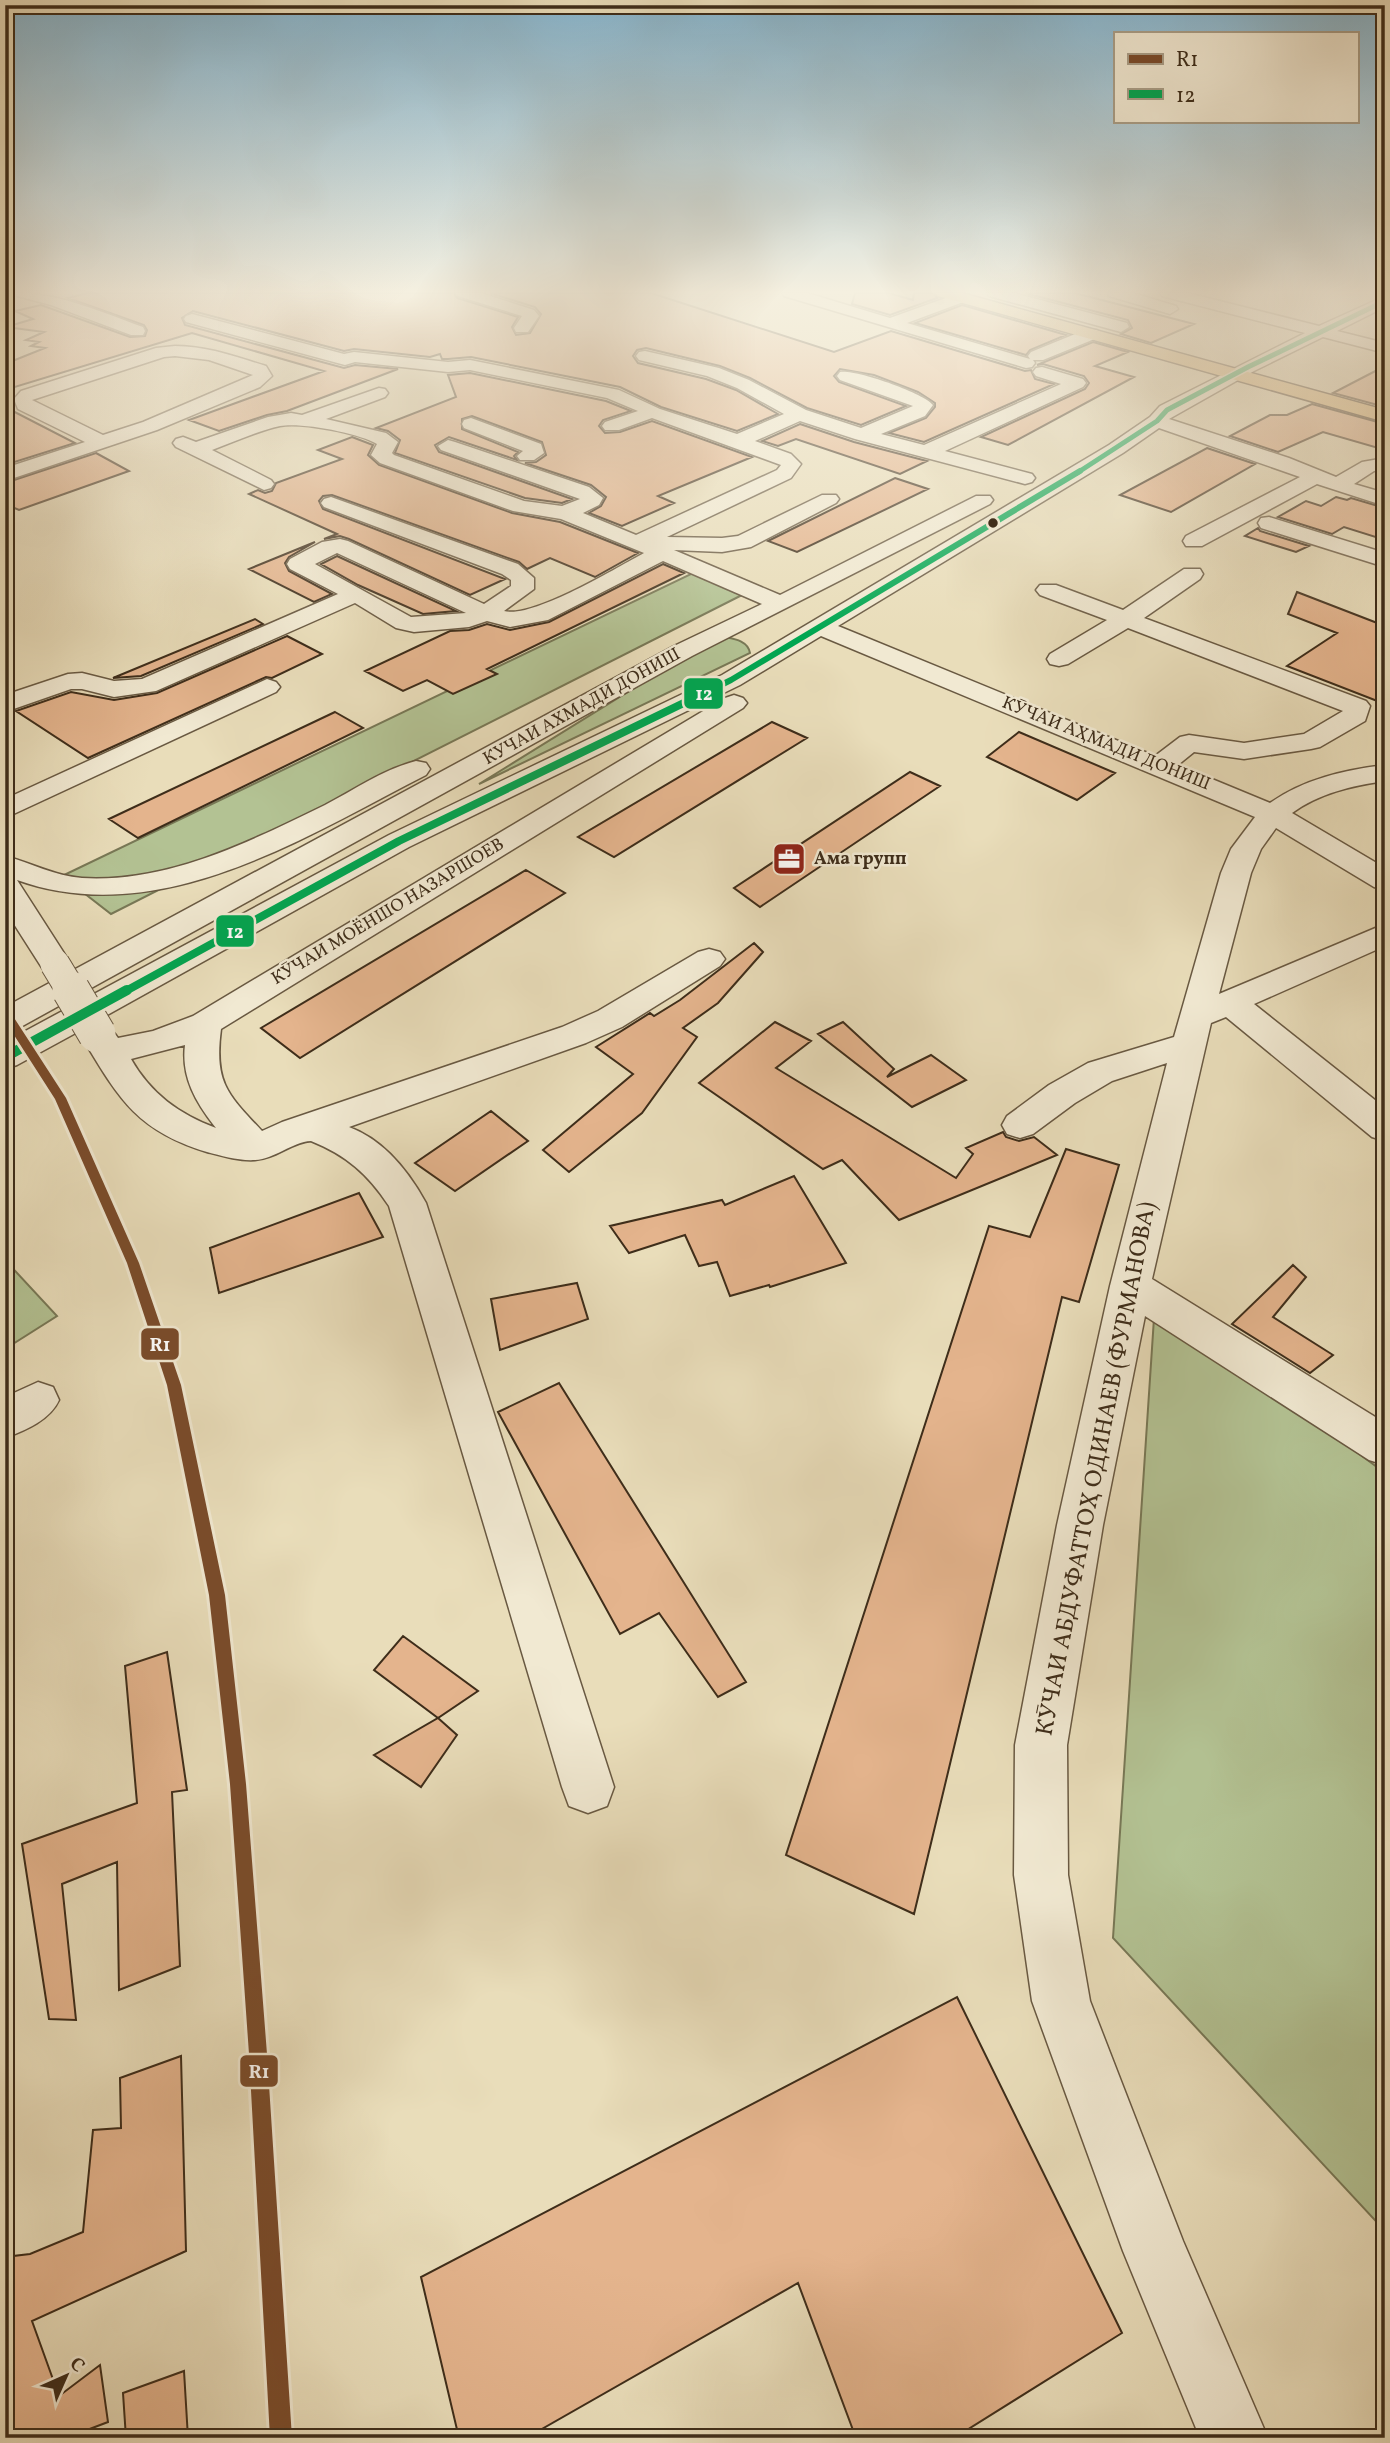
<svg xmlns="http://www.w3.org/2000/svg" width="1390" height="2443" font-family="Vollkorn,serif">
	<style>
		.green { fill: #b3c293; stroke: #787856; stroke-width: 2 }
		.building { fill: #e4b48d; stroke: #3e2d1a; stroke-width: 2 }
		.lines { fill: none; stroke-linecap: round; stroke-linejoin: round }
		.minor-casing { stroke: #695942; stroke-width: 3 }
		.highway-casing { stroke: #3e2d1a; stroke-width: 3 }
		.minor { fill: #f1e9d2; fill-rule: evenodd }
		.highway { fill: #e4be7d; fill-rule: evenodd }
		.minor-bridge-far1-casing { stroke: #695942; stroke-width: 31; stroke-linecap: butt }
		.minor-bridge-casing { stroke: #695942; stroke-width: 39; stroke-linecap: butt }
		.minor-bridge-far1 { stroke: #f1e9d2; stroke-width: 29 }
		.minor-bridge { stroke: #f1e9d2; stroke-width: 37 }
		.bus-1-far3-casing { stroke: #f1e9d2; stroke-width: 8 }
		.bus-1-far2-casing { stroke: #f1e9d2; stroke-width: 10 }
		.bus-1-far1-casing { stroke: #f1e9d2; stroke-width: 12 }
		.bus-1-casing { stroke: #f1e9d2; stroke-width: 16 }
		.bus-1-far3 { stroke: #00a651; stroke-width: 5 }
		.bus-1-far2 { stroke: #00a651; stroke-width: 6 }
		.bus-1-far1 { stroke: #00a651; stroke-width: 8 }
		.bus-1 { stroke: #00a651; stroke-width: 10 }
		.rail-1-casing { stroke: #f1e9d2; stroke-width: 6 }
		.rail-1 { fill: #7a4b2a; fill-rule: evenodd }
		.bus-dot { fill: #3e2d1a; stroke: #f1e9d2; stroke-width: 2.5 }
		.labels { text-anchor: middle; dominant-baseline: central; stroke-width: 5; stroke-linejoin: round; paint-order: stroke }
		.far-street-label { font-size: 18px; fill: #3e2d1a; stroke: #f1e9d2 }
		.far-poi-label { font-size: 18px; font-weight: bold; fill: #3e2d1a; stroke: #f1e9d2; text-anchor: start }
		.near-street-label { font-size: 24px; fill: #3e2d1a; stroke: #f1e9d2 }
		.line-badge { stroke: #f1e9d2; stroke-width: 2.5 }
		.badge-label { font-size: 19px; text-anchor: middle; font-weight: bold; fill: #fff }
	</style>
	<rect width="100%" height="100%" fill="#e9ddba"/>
	<filter id="stains"><feTurbulence type="fractalNoise" baseFrequency=".00286" numOctaves="4"/><feColorMatrix values="0 0 0 0 .2 0 0 0 0 .09 0 0 0 0 .02 0 0 0 .5 -.17"/></filter>
	<radialGradient id="worn" r=".72"><stop offset=".6" stop-color="#630" stop-opacity="0"/><stop offset="1" stop-color="#630" stop-opacity=".3"/></radialGradient>
	<path class="green" d="M695,572L746,593L111,914L62,876Z
		M725,637C735,639 748,641 750,653L479,784L694,651Z
		M5,1260L57,1316L5,1349Z
		M1155,1303L1385,1473V2231L1113,1938Z"/>
	<path class="building" d="M87,293H454L457,298L518,317L512,327L516,335L530,333L541,314L535,307L490,293H651L834,352L891,331L1025,371L1031,370L1035,379L1054,384L924,442L889,433L926,418L935,407V403L918,392L874,375L840,369L834,376L839,382L906,406L861,425L807,408L750,378L720,366L646,348L637,350L633,356L638,363L706,379L736,390L778,414L737,431L661,407L620,387L471,357L448,359H442L440,354L430,357L354,349L344,351L193,311L182,318L185,325L344,368L355,365L398,369L287,411L267,415L219,431L189,420L324,371L192,333L5,390V364L45,348L31,346L39,342L26,340L44,332L6,327L33,319L15,311L41,305L130,337L145,336L147,330L144,325L68,298Z
		M855,293H889L913,300L914,293H934L937,298L890,315L852,304Z
		M1025,293H1075L1194,324L1151,343L1121,334L1132,328L1128,320Z
		M962,305L1066,335L1030,350L1026,355L915,323Z
		M1093,342L1128,352L1095,366L1134,377L1008,445L981,437L1085,389L1089,383L1084,376L1043,364L1037,365Z
		M1385,366V407L1333,393Z
		M470,373L606,401L631,411L603,420L599,426L605,433L620,432L652,421L752,457L658,496L674,503L622,526L589,513L601,506L606,497L591,485L525,463L536,462L546,455L542,442L472,416L462,419V429L518,452L514,456L517,460L449,437L435,445L439,452L572,499L562,503L525,498L395,453L400,440L388,431L376,428L456,397L448,375Z
		M1312,404L1385,424V450L1323,432L1278,452L1230,436L1270,415H1287Z
		M5,407L75,443L5,465Z
		M800,424L854,442L927,461L900,474L796,439L778,446L762,441Z
		M352,437L373,445L368,455L379,465L512,513L560,522L638,553L595,577L550,558L527,569L519,562L332,495L323,496L319,501L323,509L505,579L470,595L349,539L340,536L324,539L337,534L249,494L258,490L265,493L272,491L276,483L342,459L318,450Z
		M1207,448L1255,464L1171,512L1120,495Z
		M96,453L129,471L19,510L5,504V483Z
		M895,478L928,489L797,552L768,541Z
		M1336,497L1347,500L1351,498L1385,508V540L1344,527L1332,534L1278,517L1306,501L1321,506Z
		M1258,528L1260,531L1309,546L1296,552L1245,536Z
		M315,542L289,557L285,563L289,571L332,594L314,602L249,569Z
		M337,556L456,611L423,614L358,585L321,564Z
		M663,564L684,573L487,669L497,674L453,694L427,680L403,691L365,671L450,631L469,630L487,624L510,630L549,622Z
		M1297,592L1385,626V704L1287,666L1337,633L1288,614Z
		M255,619L263,624L141,676L113,678Z
		M287,636L322,654L272,678L266,677L88,758L16,711L71,692L114,700L157,693Z
		M335,712L363,728L138,838L109,819Z
		M772,722L807,738L614,857L578,837Z
		M1019,732L1115,773L1077,800L987,757Z
		M910,772L940,786L760,907L734,888Z
		M526,870L565,893L300,1058L261,1028Z
		M754,943L763,952L718,1003L683,1028L697,1037L642,1113L569,1172L543,1150L633,1074L596,1047L650,1013L654,1016L680,1000Z
		M775,1022L811,1041L776,1068L956,1178L973,1154L966,1148L1003,1132L1006,1137L1019,1141L1034,1137L1057,1155L899,1220L842,1160L823,1169L699,1083Z
		M843,1022L894,1069L887,1077L931,1055L966,1080L912,1107L818,1034Z
		M491,1111L528,1141L455,1191L415,1163Z
		M1066,1149L1119,1165L1079,1302L1062,1297L914,1914L786,1855L989,1226L1030,1237Z
		M794,1176L846,1263L770,1287L769,1285L730,1296L717,1262L699,1266L685,1235L629,1253L610,1226L722,1200L725,1205Z
		M359,1193L383,1237L219,1293L210,1248Z
		M1293,1265L1306,1277L1273,1317L1333,1355L1310,1373L1232,1324Z
		M577,1283L588,1319L500,1350L491,1299Z
		M559,1383L746,1682L718,1697L659,1613L620,1634L498,1412Z
		M403,1636L478,1691L438,1718L374,1670Z
		M167,1652L187,1790L172,1792L180,1966L119,1990L117,1862L62,1884L76,2020L49,2019L22,1844L137,1803L125,1666Z
		M438,1718L457,1735L421,1787L374,1755Z
		M957,1997L1122,2333L954,2438H856L798,2283L526,2438H459L421,2277Z
		M181,2056L186,2251L32,2321L59,2396L100,2365L108,2422L66,2438H5V2257L30,2254L83,2232L93,2130L121,2128L120,2078Z
		M184,2371L188,2438H126L123,2393Z"/>
	<g class="lines">
		<defs>
			<path id="minor" d="M15,293C60,293 101,312 143,327L145,331L143,335H131L51,305L17,296Z
				M456,293H481L534,310L539,316L528,332H516L514,328L522,316L458,296Z
				M782,293H807L890,318L954,295H966L968,298L966,301L907,323L1030,359L1028,356L1031,352L1085,330H1097L1099,334L1097,338L1043,360H1033L1035,363L1032,367L1026,368L784,296Z
				M987,293H1014L1127,323L1129,327L1121,332L989,296Z
				M1107,293H1133L1176,306L1178,309L1170,314L1109,296Z
				M1160,293H1188L1319,326L1385,296V307L1337,331L1385,343V353L1323,337L1254,371L1169,419L1289,458L1336,477L1362,462L1385,458V470L1374,471L1354,484L1385,493V506L1317,484L1202,546H1186L1183,541L1186,536L1300,477L1159,428L1123,453L838,626L1155,756L1180,737L1189,735L1244,743L1304,734L1343,711L1128,628L1068,664L1059,666L1050,664L1047,659L1050,654L1107,620L1040,595L1036,590L1040,585H1056L1123,610L1184,569H1200L1203,574L1200,579L1144,618L1366,701L1370,706L1365,721L1320,747L1311,749L1244,759L1194,752L1178,765L1270,803C1304,779 1344,770 1385,765V781C1351,786 1320,793 1292,813L1385,868V890L1374,887L1276,828L1261,849L1251,873L1219,994L1385,924V946L1254,1004L1385,1108V1141L1372,1137L1226,1017L1211,1023L1152,1279L1385,1423V1465L1369,1460L1145,1316L1103,1525L1067,1745L1068,1875L1090,2001L1183,2241L1268,2438H1200L1123,2251L1032,2001L1014,1875L1015,1745L1057,1525L1110,1286L1167,1063L1112,1081L1075,1103L1033,1134L1020,1138L1007,1134L1002,1125L1007,1116L1049,1085L1088,1063L1174,1037L1221,873L1231,849L1255,817L821,636L740,685L409,847L91,1024C105,1020 111,1028 118,1038L153,1031L193,1016L725,698L734,695L743,698L747,703L743,708L221,1029C214,1082 227,1094 262,1131L282,1122L562,1027L598,1011L698,952L709,949L720,952L725,959L720,966L622,1027L586,1043L349,1127C384,1140 409,1172 426,1203L614,1787L607,1806L588,1813L569,1806L562,1787L389,1206C368,1174 346,1155 311,1141C292,1142 275,1159 255,1160C239,1161 222,1156 207,1152C134,1130 117,1095 80,1034L83,1029L17,1065L5,1069V1042L389,835L722,675L1109,445L1150,417L1160,406L1305,333L1162,296ZM185,1045C181,1077 196,1103 216,1128C179,1114 151,1094 131,1059Z
				M192,314L344,354L354,352L448,362L470,360L619,390L660,409L737,434L784,414L737,388L707,376L639,360L636,356L639,352L645,351L719,368L749,380L806,410L861,428L913,406L840,380L837,376L840,372C855,369 924,393 933,405L925,416L881,434L924,445L1061,384L1036,376L1033,372L1036,368L1042,367L1083,379L1086,383L1083,387L945,451L1032,474L1035,478L1032,482L1025,484L855,439L800,421L755,441L791,454L801,464L791,478L667,537L722,538L738,536L822,495H836L839,499L836,503L751,547L722,552L674,550L780,595L976,496H990L993,500L990,504L692,656L17,1029L5,1032V1007L674,646L762,604L663,561L548,620L510,627L487,621L469,627L414,632L396,628L355,603L156,691L114,697L82,689H71L5,712V695L68,674L82,673L114,681L142,679L338,594L290,569L287,564L290,559L322,542L340,539L348,541L484,604L511,586V580L502,574L324,507L321,503L324,499L331,497L518,564L534,578V589L504,611C532,619 616,568 644,553L561,519L513,511L380,463L371,455L377,444C359,433 301,422 280,426C257,431 234,442 212,450L271,480L274,484L271,488L264,490L176,447L173,443L176,439L183,437L196,442L268,417L291,413L302,415L379,388L385,389L388,393L385,397L326,419L386,433L398,442L392,453L394,455L524,501L562,506L580,499L441,450L438,446L448,440L455,442L589,487L603,498L599,505L583,513L636,535L777,470L781,465L652,418L619,430H605L602,426L605,422L638,411L607,398L470,370L448,372L355,362L345,365L186,322L184,319L186,316ZM337,553L466,613L411,617L315,564Z
				M175,346C207,346 236,357 266,366L272,376L260,387L157,430L5,481V468L85,442L18,409L14,399L21,391L156,348ZM175,356L209,360L253,375L143,422L103,435L32,400L164,357Z
				M471,418L541,444L544,453L534,460H520L517,456L523,451L464,428L462,424L464,420Z
				M1269,517L1385,553V567L1261,528L1258,523L1261,518Z
				M267,679L276,682L280,687L276,692L5,818V799Z
				M416,761L426,763L430,769L426,775C303,838 159,931 17,880L71,964L66,971L55,974L44,971L5,910V856C31,863 55,876 82,878C168,883 249,842 325,805C354,790 384,769 416,761Z
				M38,1382L53,1387L59,1400C50,1420 26,1430 5,1438V1397Z"/>
			<path id="highway" d="M936,293H962L1385,410V422L938,296Z"/>
		</defs>
		<use href="#minor" class="minor-casing"/>
		<use href="#highway" class="highway-casing"/>
		<use href="#minor" class="minor"/>
		<use href="#highway" class="highway"/>
		<defs>
			<path id="minor-bridge-far1" d="M55,964L72,992"/>
			<path id="minor-bridge" d="M71,990L97,1034"/>
		</defs>
		<use href="#minor-bridge-far1" class="minor-bridge-far1-casing"/>
		<use href="#minor-bridge" class="minor-bridge-casing"/>
		<use href="#minor-bridge-far1" class="minor-bridge-far1"/>
		<use href="#minor-bridge" class="minor-bridge"/>
		<defs>
			<path id="bus-1-far3" d="M1077,473L1157,421L1167,410L1248,367L1385,301"/>
			<path id="bus-1-far2" d="M689,701L731,680L1080,471"/>
			<path id="bus-1-far1" d="M124,992L399,841L692,699"/>
			<path id="bus-1" d="M5,1057L127,990"/>
		</defs>
		<use href="#bus-1-far3" class="bus-1-far3-casing"/>
		<use href="#bus-1-far2" class="bus-1-far2-casing"/>
		<use href="#bus-1-far1" class="bus-1-far1-casing"/>
		<use href="#bus-1" class="bus-1-casing"/>
		<use href="#bus-1-far3" class="bus-1-far3"/>
		<use href="#bus-1-far2" class="bus-1-far2"/>
		<use href="#bus-1-far1" class="bus-1-far1"/>
		<use href="#bus-1" class="bus-1"/>
		<defs>
			<path id="rail-1" d="M5,1009L9,1010L66,1098L139,1263L181,1385L225,1595L246,1784L267,2054L292,2438H270L249,2054L230,1784L209,1595L167,1385L127,1263L55,1099L5,1021Z"/>
		</defs>
		<use href="#rail-1" class="rail-1-casing"/>
		<use href="#rail-1" class="rail-1"/>
	</g>
	<linearGradient id="sky" x2="0" y2="1"><stop stop-color="#87b7d1"/><stop offset="0.46" stop-color="#f5f0e0"/><stop offset="1" stop-color="#f5f0e0" stop-opacity="0"/></linearGradient>
	<rect width="1390" height="635" fill="url(#sky)"/>
	<defs>
		<symbol id="office-square" viewBox="-11 -11 22 22"><rect x="-9" y="-9" width="18" height="18" rx="4" fill="#8f2418" stroke="#f1e9d2"/><path d="M-6-3h4V-5.5h4V-3h4V5H-6ZM-1-4.5V-3h2v-1.5ZM-6 0V1H6V0Z" fill="#fff"/></symbol>
	</defs>
	<g fill-rule="evenodd">
		<use href="#office-square" x="770" y="840" width="38" height="38"/>
	</g>
	<circle class="bus-dot" cx="993" cy="523" r="6"/>
	<g class="labels">
		<g class="far-street-label">
			<text transform="translate(582 707) rotate(-29)">КУЧАИ АХМАДИ ДОНИШ</text>
			<text transform="translate(1106 744) rotate(22)">КӮЧАИ АҲМАДИ ДОНИШ</text>
			<text transform="translate(388 912) rotate(-31)">КӮЧАИ МОЁНШО НАЗАРШОЕВ</text>
		</g>
		<g class="far-poi-label">
			<text x="814" y="859">Ама групп</text>
		</g>
		<g class="near-street-label">
			<text transform="translate(1097 1469) rotate(-79)">КӮЧАИ АБДУФАТТОҲ ОДИНАЕВ (ФУРМАНОВА)</text>
		</g>
	</g>
	<g class="line-badge">
		<rect x="683" y="677" width="41" height="33" rx="7" fill="#00a651"/>
		<rect x="215" y="914" width="40" height="34" rx="7" fill="#00a651"/>
		<rect x="140" y="1327" width="40" height="34" rx="7" fill="#7a4b2a"/>
		<rect x="239" y="2054" width="40" height="34" rx="7" fill="#7a4b2a"/>
	</g>
	<g class="badge-label">
		<text x="704" y="700">12</text>
		<text x="235" y="938">12</text>
		<text x="160" y="1351">R1</text>
		<text x="259" y="2078">R1</text>
	</g>
	<rect width="1390" height="2443" fill="none" stroke="#e9ddba" stroke-width="28"/>
	<rect x="7" y="7" width="1376" height="2429" fill="none" stroke="#3e2d1a" stroke-width="3.5"/>
	<rect x="14" y="14" width="1362" height="2415" fill="none" stroke="#3e2d1a" stroke-width="2"/>
	<rect x="1114" y="32" width="245" height="91" fill="#f1e9d2" stroke="#a99e88" stroke-width="2"/>
	<rect x="1128" y="54" width="35" height="10" fill="#7a4b2a" stroke="#a99e88" stroke-width="2"/>
	<text x="1176" y="66" font-size="21" fill="#3e2d1a">R1</text>
	<rect x="1128" y="89" width="35" height="10" fill="#00a651" stroke="#a99e88" stroke-width="2"/>
	<text x="1176" y="102" font-size="21" fill="#3e2d1a">12</text>
	<g transform="translate(66 2376) rotate(45)" stroke="#f1e9d2" stroke-width="5" paint-order="stroke">
	<path d="M0-5L12 26L0 18L-12 26Z" fill="#3e2d1a"/>
	<text y="-10" font-size="19" font-weight="bold" text-anchor="middle" fill="#3e2d1a">С</text>
	</g>
	<rect width="100%" height="100%" filter="url(#stains)"/>
	<rect width="100%" height="100%" fill="url(#worn)"/>
</svg>
